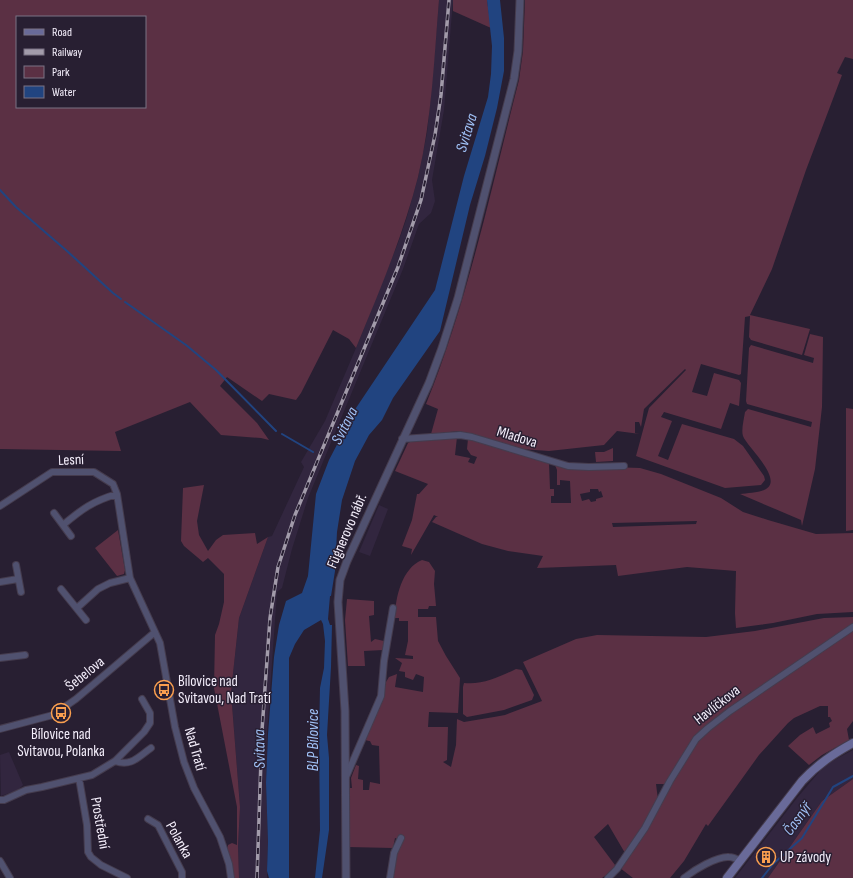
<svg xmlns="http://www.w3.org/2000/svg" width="853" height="878" font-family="'Sofia Sans Condensed',sans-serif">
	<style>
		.built { fill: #32263f }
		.green { fill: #5b3044; fill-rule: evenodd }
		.water { fill: #214480 }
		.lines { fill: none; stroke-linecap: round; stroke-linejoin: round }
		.stream { stroke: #214480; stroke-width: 2 }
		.minor-casing { stroke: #453c4e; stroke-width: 8 }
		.tertiary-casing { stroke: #453c4e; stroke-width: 9 }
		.secondary-casing { stroke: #453c4e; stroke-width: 10 }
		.minor { stroke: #50516f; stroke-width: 6 }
		.tertiary { stroke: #50516f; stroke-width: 7 }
		.secondary { stroke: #696a99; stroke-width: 8 }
		.rail-casing { stroke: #a29baa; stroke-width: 3.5 }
		.rail { stroke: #281f32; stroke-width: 2; stroke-dasharray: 6; stroke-linecap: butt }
		.labels { text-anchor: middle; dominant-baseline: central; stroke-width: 3; stroke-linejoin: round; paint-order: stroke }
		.street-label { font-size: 15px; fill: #f5effc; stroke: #281f32 }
		.poi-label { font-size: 15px; fill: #f5effc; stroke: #281f32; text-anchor: start }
		.water-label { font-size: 16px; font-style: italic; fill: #a0c1f6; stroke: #281f32 }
	</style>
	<rect width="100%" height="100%" fill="#281f32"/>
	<path class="built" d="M439,0H453L444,110L432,180L435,201L431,213L419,224L403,269L308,498L292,549L282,588L277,592L267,734L266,783L268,842L267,878H239L238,846L240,807L231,692L239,618L268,537L272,536L304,467L301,462L325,421L356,348L398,243L406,220L418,177L427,133L431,94Z
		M379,505L388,509L370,556L359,552Z
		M853,750V779L822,801L768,878H735L797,798L825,765Z
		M9,752L23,785L18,790L1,796L0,755Z"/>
	<path class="green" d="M0,0H439C434,59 432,119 418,177C403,236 379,292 356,348L349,339L333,330L301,393L296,400L269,394L262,401L227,377L220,386L257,423L269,440L261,438L221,435L190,402L115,432L121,451L0,449ZM17,17H145V107H17Z
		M453,0H487L491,28L453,11Z
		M525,0H853V59L845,57L837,73L842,75L806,170L772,269L750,315L810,329L802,355L751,340L749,337L750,316L745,317L741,374L739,375L701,364L692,392L707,396L714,373L739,380L741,383L739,406L730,403L721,429L664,412L661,417L672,421L658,456L668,460L682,424L734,439L743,446L764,476L765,480L761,485L725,488L636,456L649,408L686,370L685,369L644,409L641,427L639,422H635V433L640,434L617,431L604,445L549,451L521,449L459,431L431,434L438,409L426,404C468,300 491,189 519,80L523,51Z
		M810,334L823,337L822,407L815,469L802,526L801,520L740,494C747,493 757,493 764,490C786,481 747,447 743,436C741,430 744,419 745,412L748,409L811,427L812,422L747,404L746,401L749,348L751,345L813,363L814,358L804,355Z
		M846,408L853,409V530L846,531Z
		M457,437L455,455L470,458L468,462L474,464L477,457L471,455L467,449L468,439L549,463L550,489H554V496H551V503H571L570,481L560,480V485H557V470L555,465L640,468L661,474L721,498L743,512L768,520L816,534L853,533V612L817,614L773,623L736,628L735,613L736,571L687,567L618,576L616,565L537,568L543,556L508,551L482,544L432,522L436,517H438L434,515L411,555L412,549L402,546L412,520L417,494H419L428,484L395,471L408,443L412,441ZM590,489H598L599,492L601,491L603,497L596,499V501L591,502L589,499L582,501L580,494L590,492ZM697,521L696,524L613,527L612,523Z
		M613,448V461L596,462L595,452H604Z
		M204,485L197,521L199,535L208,551L216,540L223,535L255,533L257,544L268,537L239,618L231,692L240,807L238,846L239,878H234L227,850L228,845L232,843L237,845V807L214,688L215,635L219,624L224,602V574L208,558L203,562L184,546L181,541L183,488Z
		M118,530L125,570L124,574L117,576L95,548Z
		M422,560L429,562L435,571L434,584L436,606H429L428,609H418V617H436L438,641L446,656L460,678L458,713L429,712L428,727H448L447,760L443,762L451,767L456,745L457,719L464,722L494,717L505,715L542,701L523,662L576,639L597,635L706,637L755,631L824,618L853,617V623L816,650L740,700L717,718L696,737L666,784H656L658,800L648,819L625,853L608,824L594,837L615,865L614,869L602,878H392L395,858L403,836L400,835L398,839L395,838L393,848L348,847L349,788H352L351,778L356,765L359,766L358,779L363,780V790H369L370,782L380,784L379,746L372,745L370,741H369L365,740L382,702L386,682L389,677L397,674L395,687L423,692L424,677L416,674L413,680L405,677V672L399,671L402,663L395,658L413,659V656L405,655L408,641V621H399V618H395C395,598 402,568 422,560Z
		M347,599L374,601V615L369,616L371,642L375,639L384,641L383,650L364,651L365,666H348L345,620Z
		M853,629V721L847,729L849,740L822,755L809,765L788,746L800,735L813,727L816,734L830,727L829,723L832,721L830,717H828V706H820L794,718L788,723L759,755L708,826L706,824L684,861L670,878H633L620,868L671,781L697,740L710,728Z
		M516,669L522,670L534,695L532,700L504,710L467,717L463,714V687L464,683C483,685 499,677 516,669Z
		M853,779V878H768L822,801Z"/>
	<path class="water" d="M487,0H500L504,38V71L497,108L485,156L470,205L440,331L393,398L382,420L369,435L355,461L342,500L337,532L335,571L331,596H330L328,619L330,625H332L331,667L327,735L329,758V830L322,878H315L320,830L319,735L320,688L324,668L325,641L323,624L321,620L304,630L295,644L289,658V878H269L267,871L268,842L266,783L268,734L274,657L279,625L286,601L302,593L308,576L316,494L329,460L356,408L435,290L464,176L488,97L491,74L492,46Z"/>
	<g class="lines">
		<path class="stream" d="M0,190L16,207L67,251L113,293L121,299
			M125,302L186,345L216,370L276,431
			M282,434L313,452
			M762,878L773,864L802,838L833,787L853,776"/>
		<defs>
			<path id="minor" d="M402,439L460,435L472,437L568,466L589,467L624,466
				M0,506L52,472H94L113,484L117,494L130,578L160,643L175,727L184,762L194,788L220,837L229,864L231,878
				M54,513L71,536
				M63,525C82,509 93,501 117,494
				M16,565L21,592
				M0,582L18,579
				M61,589L86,620
				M77,608L98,589L110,583L130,578
				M0,658L25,655
				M0,729L53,715L76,699L155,632
				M115,761C131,767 138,757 151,748
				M346,777L381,696L384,661L393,608
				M79,778L87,825L88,852L91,857L101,865L127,878
				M0,800H4L26,790L42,787L92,775L115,761L144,732L150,723V713L142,699
				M148,819L158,825L182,872V878
				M0,861L10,878
				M390,878L394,853L401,838
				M608,878L617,869L645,828L670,781L696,739L708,728L730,711L853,627
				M684,878C694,870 717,856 729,857C733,857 737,859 741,861"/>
			<path id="tertiary" d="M346,878L345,711L338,602L340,580L347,561L429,383L442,348L458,298L514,79L518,51L520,0"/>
			<path id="secondary" d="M727,878L802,781C818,764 833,754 853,743"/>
		</defs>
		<use href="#minor" class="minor-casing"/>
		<use href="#tertiary" class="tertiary-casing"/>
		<use href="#secondary" class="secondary-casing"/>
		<use href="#minor" class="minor"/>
		<use href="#tertiary" class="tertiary"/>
		<use href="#secondary" class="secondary"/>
		<defs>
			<path id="rail" d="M257,878L262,730L270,618L278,567L295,515L398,267L421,200L435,135L441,95L449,0"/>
		</defs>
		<use href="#rail" class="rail-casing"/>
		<use href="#rail" class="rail"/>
	</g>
	<defs>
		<symbol id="bus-ring" viewBox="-11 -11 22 22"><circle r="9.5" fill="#281f32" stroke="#fa9f4f" stroke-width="1.5"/><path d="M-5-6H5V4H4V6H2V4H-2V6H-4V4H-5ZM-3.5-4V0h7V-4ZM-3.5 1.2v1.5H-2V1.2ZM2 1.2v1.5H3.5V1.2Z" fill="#fa9f4f"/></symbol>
		<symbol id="building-ring" viewBox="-11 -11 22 22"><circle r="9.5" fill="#281f32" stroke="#fa9f4f" stroke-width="1.5"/><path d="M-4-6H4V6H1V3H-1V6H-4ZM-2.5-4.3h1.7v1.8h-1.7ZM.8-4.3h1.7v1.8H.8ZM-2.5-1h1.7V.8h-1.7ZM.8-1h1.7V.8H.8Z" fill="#fa9f4f"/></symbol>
	</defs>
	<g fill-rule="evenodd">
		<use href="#bus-ring" x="153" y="679" width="22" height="22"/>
		<use href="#bus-ring" x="50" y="702" width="22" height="22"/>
		<use href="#building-ring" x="755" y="846" width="22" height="22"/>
	</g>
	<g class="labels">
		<g class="street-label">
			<text transform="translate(517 437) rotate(17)">Mladova</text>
			<text transform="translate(71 460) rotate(-2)">Lesní</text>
			<text transform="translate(347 531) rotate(-67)">Fügnerovo nábř.</text>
			<text transform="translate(85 674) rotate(-39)">Šebelova</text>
			<text transform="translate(717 705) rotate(-38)">Havlíčkova</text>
			<text transform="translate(195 749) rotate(74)">Nad Tratí</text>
			<text transform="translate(100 823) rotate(80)">Prostřední</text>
			<text transform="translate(179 840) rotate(61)">Polanka</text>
		</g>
		<g class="poi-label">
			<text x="178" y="681">Bílovice nad<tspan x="178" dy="17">Svitavou, Nad Tratí</tspan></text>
			<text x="61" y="734" text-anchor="middle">Bílovice nad<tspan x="61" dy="17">Svitavou, Polanka</tspan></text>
			<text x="780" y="857">UP závody</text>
		</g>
		<g class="water-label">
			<text transform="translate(467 133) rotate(-73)">Svitava</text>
			<text transform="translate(345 426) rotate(-63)">Svitava</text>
			<text transform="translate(313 740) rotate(-90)">BLP Bílovice</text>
			<text transform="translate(260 749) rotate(-91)">Svitava</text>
			<text transform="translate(798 819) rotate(-54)">Časnýř</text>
		</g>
	</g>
	<rect x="16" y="16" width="130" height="92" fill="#281f32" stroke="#7a7283"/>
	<rect x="24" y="29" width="20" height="6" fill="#696a99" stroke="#7a7283"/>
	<text x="52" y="36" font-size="12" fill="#f5effc">Road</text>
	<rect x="24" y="49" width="20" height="6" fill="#a29baa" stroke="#7a7283"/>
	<text x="52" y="56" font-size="12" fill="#f5effc">Railway</text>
	<rect x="24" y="66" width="20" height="12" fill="#5b3044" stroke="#7a7283"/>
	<text x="52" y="76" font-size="12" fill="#f5effc">Park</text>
	<rect x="24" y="86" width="20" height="12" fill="#214480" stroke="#7a7283"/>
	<text x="52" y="96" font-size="12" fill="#f5effc">Water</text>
</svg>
